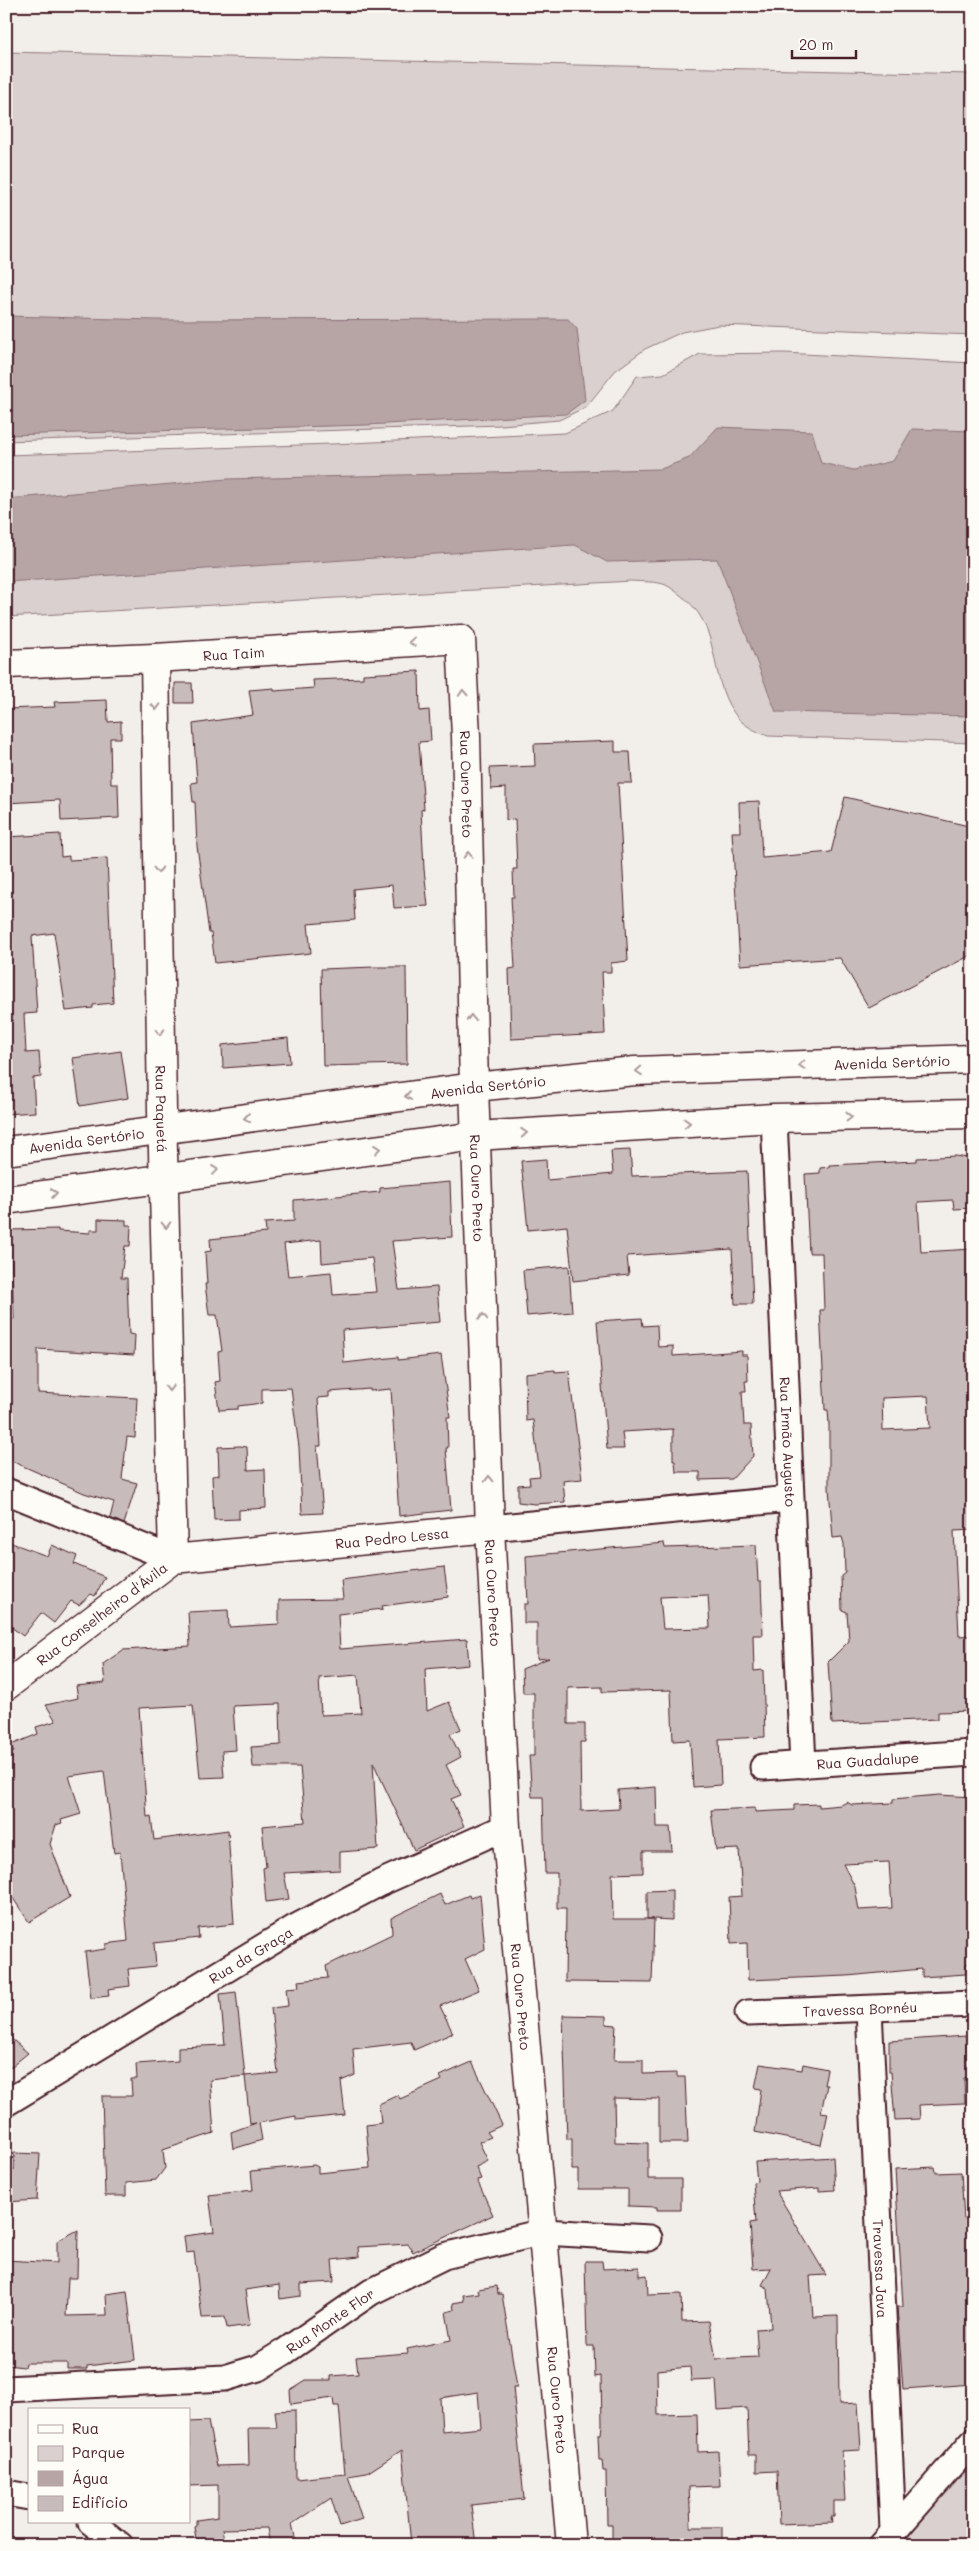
<svg xmlns="http://www.w3.org/2000/svg" width="979" height="2551" font-family="Mali,sans-serif">
	<style>
		.green { fill: #d9d0cf; stroke: #92787d }
		.water { fill: #b7a5a6; stroke: #8b6f75 }
		.building { fill: #c8bbbb; stroke: #4a1f2b; fill-rule: evenodd }
		.lines { fill: none; stroke-linecap: round; stroke-linejoin: round }
		.minor-casing { stroke: #4a1f2b; stroke-width: 29 }
		.tertiary-casing { stroke: #4a1f2b; stroke-width: 31 }
		.secondary-casing { stroke: #4a1f2b; stroke-width: 31 }
		.primary-casing { stroke: #4a1f2b; stroke-width: 31 }
		.minor { stroke: #fdfcf7; stroke-width: 25 }
		.tertiary { stroke: #fdfcf7; stroke-width: 28 }
		.secondary { stroke: #fdfcf7; stroke-width: 28 }
		.primary { stroke: #fdfcf7; stroke-width: 28 }
		.oneway { stroke: #ac999b }
		.labels { text-anchor: middle; dominant-baseline: central; stroke-width: 4; stroke-linejoin: round; paint-order: stroke }
		.street-label { font-size: 14px; fill: #4a1f2b; stroke: #fdfcf7 }
	</style>
	<rect width="100%" height="100%" fill="#f2efeb"/>
	<filter id="ink" filterUnits="userSpaceOnUse"><feTurbulence type="fractalNoise" baseFrequency=".02" numOctaves="2"/><feDisplacementMap in="SourceGraphic" scale="10" xChannelSelector="R" yChannelSelector="G"/><feConvolveMatrix kernelMatrix="1 2 1 2 8 2 1 2 1" color-interpolation-filters="sRGB"/></filter>
	<g filter="url(#ink)">
		<path class="green" d="M6,52L973,74V335L719,325L682,332L645,349L615,371L586,407L559,420L502,425L6,441Z
			M785,353L973,363V743L768,736C755,731 742,725 734,713C707,675 723,624 679,594C675,591 670,587 666,585C656,581 642,582 631,581L6,617V455L331,444L565,433L613,411L637,376L663,374L700,354Z
			M973,2460V2545H901Z"/>
		<path class="water" d="M6,316L156,320L568,319L577,329L585,400L566,414L367,425L6,435Z
			M718,427L812,431L821,463L854,470L893,461L912,429L973,431V716L776,712L717,559L607,562L575,545L6,582V499L227,479L661,469L689,458Z"/>
		<path class="building" d="M419,671L420,711L429,710L431,741L419,742L424,809L421,810L424,869L428,906L394,908L392,885L353,889L355,920L308,924L311,953L215,963L211,933H209L197,846L195,802H193L191,783L197,782L193,724L253,715L249,690L274,688V691L314,688L313,680L363,678V674Z
			M175,683H192L193,703H175Z
			M107,700L108,722L121,721V738H110L111,784H118L119,818L61,821L60,800L6,803V709L55,707L54,702Z
			M615,741V752H630L632,783H618L628,961L611,963V972H602L605,1034L511,1039L509,969L515,968L511,897H514L513,869H517L515,819L506,820V788L491,789L490,768L535,766L534,744Z
			M845,797L973,827V954L869,1008L840,958L740,965L732,832H740L739,802L759,801L762,858L831,852Z
			M60,834L61,857L69,856V860L107,858L113,1003L93,1005V1008L66,1011L54,933L32,936L37,1013L24,1014L26,1053L39,1052L41,1077L33,1078L35,1112L6,1114V837Z
			M374,967H406L407,1064L323,1066L321,969Z
			M288,1038L290,1063L223,1068L222,1045Z
			M121,1051L128,1098L80,1106L73,1058Z
			M630,1150L632,1176L747,1171L753,1304H735L732,1249L627,1256L629,1275L573,1281L567,1226L528,1230L521,1161L546,1159L547,1180L613,1174L611,1151Z
			M955,1156L973,1159V1208L954,1209L953,1200L918,1202L921,1252L973,1249V1530L954,1531L959,1636L973,1635V1711L938,1712V1719L832,1724L828,1662L849,1641L847,1612L842,1610L841,1576L845,1573L844,1544L842,1537L833,1538L829,1488V1425L828,1410H825L820,1310H824L822,1253H809L805,1174L820,1173V1168L829,1167V1165L917,1161V1158ZM928,1396L930,1428L883,1430L882,1398Z
			M450,1182L452,1237L392,1241L399,1290L437,1287L440,1322L342,1330L344,1363L398,1357V1360L441,1355L450,1417H447L448,1448H446L451,1510L399,1516L391,1389L370,1391V1389L329,1392V1397L318,1398L321,1446H317L323,1513L302,1514L299,1447L291,1388L262,1389V1403L238,1406V1409L219,1410L215,1382L220,1381L218,1352L222,1351L217,1315H209L205,1284H207L205,1252L211,1251L210,1239L266,1233L265,1223L294,1221V1200L380,1192V1188ZM321,1240L322,1263L372,1258L376,1292L333,1295L331,1272L288,1276L284,1244Z
			M98,1219L126,1220V1225H131L130,1246H125L121,1278H127L129,1334L135,1335L134,1355L38,1349V1393L137,1398L135,1438L127,1437L122,1479L137,1483L124,1524L110,1518L114,1502L84,1493L7,1459L6,1320L14,1319L11,1254H6V1230L58,1229V1231L90,1233V1230H98Z
			M569,1266L572,1312L527,1316L523,1270Z
			M642,1318L643,1326L657,1325L658,1347L673,1346V1356L742,1351V1355H747L748,1381H745L746,1391H742L744,1425H751L753,1456L732,1479L700,1480V1472H676L675,1461H673V1429L622,1432L624,1449H607L597,1321Z
			M555,1370V1372L569,1371L582,1479L563,1481L565,1502L535,1504L518,1502V1485L530,1484L529,1477L540,1476L533,1420L526,1421L525,1373Z
			M240,1446L247,1447L248,1470L265,1469L266,1508L239,1510V1519L214,1520L212,1476L219,1475L218,1447Z
			M6,1541L47,1556L52,1545L77,1556L74,1564L105,1577L95,1596L91,1594L79,1605L71,1601L54,1623L41,1613L23,1636L6,1623Z
			M664,1543L665,1548L756,1545L758,1582H761L763,1635H753L754,1671L763,1670L765,1737L719,1739L721,1785L693,1787L690,1740L673,1741L671,1690L602,1692V1687L568,1688V1724H585V1742H580L581,1811L619,1809L618,1790L656,1787L657,1827H670L672,1851H643V1873L612,1874L613,1919H653H647V1891L672,1890V1920L654,1919L652,1983L565,1982L566,1908H557V1873H545L543,1797H532L529,1756H534V1693H523L522,1669L549,1658L537,1659V1623H524V1604H528L526,1556ZM708,1595L710,1628L663,1629L660,1597Z
			M444,1567L448,1597L382,1606L383,1609L338,1614L340,1649L467,1639L469,1665L425,1669L427,1711L449,1702L461,1729L450,1734L461,1757L446,1765L461,1795L451,1799L464,1826L414,1850L373,1762L378,1849L340,1852V1870L284,1873L289,1899L266,1902L263,1868L266,1867L262,1826L305,1822L300,1767H253L251,1747L281,1745L280,1704L233,1706L236,1750L222,1751L224,1777L200,1778L193,1705L139,1708L147,1817L151,1816L154,1840L228,1830L234,1924L198,1928L199,1938L154,1943L156,1966L128,1969L130,1986L108,1989L109,1996L91,1998L85,1952L106,1949V1944L128,1941L120,1852L114,1853L104,1771L69,1776L81,1814L61,1820L62,1823L56,1825L50,1844L70,1897L29,1922L6,1888V1755L14,1752L11,1745L38,1734L36,1727L56,1721L46,1705L78,1698L76,1686L105,1683L103,1664L123,1650L190,1646L188,1612L228,1610L229,1627L279,1624V1600L343,1599L341,1580ZM358,1675L361,1713L321,1715L319,1678Z
			M939,1795L973,1797V1963L966,1964V1974L922,1977V1969L847,1976L748,1980L747,1943L731,1944L729,1897L742,1896L739,1849L716,1850L711,1810L755,1808V1812L794,1810V1805L819,1804V1807L841,1805L847,1802L852,1805L893,1803V1799ZM889,1862L892,1908L859,1910L855,1887L843,1864Z
			M440,1894L445,1905L469,1895L470,1898L480,1894L485,1949L465,1959L479,1990L440,2006L453,2033L414,2050L411,2042L353,2049L355,2075L341,2081L345,2115L296,2120V2116L259,2123L262,2140L233,2149L231,2132L256,2123L250,2124L245,2076L278,2073L271,2008L288,2006L286,1988L299,1987L298,1981L328,1978L326,1966L392,1934L391,1918Z
			M236,1992L245,2076L210,2080L214,2133L163,2150L165,2168L156,2180L126,2183V2196H105L102,2096H132L131,2079H137L136,2064L178,2061V2047L225,2045L220,1994Z
			M563,2015L606,2016V2024L616,2025L614,2060H643V2074L677,2073V2077H685L688,2143H659V2099L614,2098L615,2142L648,2143V2179H681V2210H657V2207L628,2206V2189H578V2170H572V2139H567Z
			M6,2034L28,2053L6,2071Z
			M966,2036L968,2077L964,2078L965,2103L919,2105L920,2119L895,2120L891,2072H889V2041Z
			M472,2062L502,2125L487,2132L491,2137L479,2142L488,2161L476,2167L481,2179L477,2180L493,2215L413,2252L408,2244L358,2247L359,2257L332,2260L334,2282L301,2284V2296L280,2299L279,2285L245,2290L250,2325L227,2328L225,2317L202,2318L194,2252L186,2253L184,2236L214,2232L209,2195L253,2190L251,2171L314,2165L318,2167V2173L370,2168L366,2125L381,2123L379,2104L398,2095L400,2099L442,2080L440,2076Z
			M760,2064L802,2070L803,2064L827,2069L824,2085H827L821,2112L828,2113L821,2145L755,2132L761,2089L755,2088Z
			M14,2153L40,2154L37,2200L6,2202V2170H14Z
			M833,2157L835,2190L819,2191V2188L776,2191L826,2275L810,2276L813,2317L838,2316L839,2404L858,2403L861,2450L842,2451L845,2501H834V2517H831L832,2522L779,2524L777,2471L756,2472V2455H749L747,2408L718,2410L716,2380L691,2381L690,2367L657,2370L658,2415L697,2414L698,2452L718,2451L720,2486L689,2487L691,2527H722V2544L612,2545V2524H607L606,2471H603L602,2460H599L598,2434H601L602,2424L601,2376L595,2377L594,2346H587L585,2261H602L603,2269L639,2267V2276L647,2275L648,2295L681,2294L682,2322L709,2321L716,2359L758,2357L756,2329L771,2328L768,2288L762,2285L771,2268L753,2269L750,2223L756,2222L753,2182L757,2181L755,2162Z
			M935,2167L936,2173L961,2172L964,2219L973,2218V2384L903,2389L897,2307H903L895,2169Z
			M78,2230L77,2278H68L66,2316L107,2315L106,2294L127,2291L135,2360L87,2366V2369H67V2363H25L24,2367L6,2365V2260L57,2263V2241Z
			M497,2286L498,2294H502L517,2387H513L524,2499L471,2505L476,2545H411L402,2450L367,2473L348,2476L362,2519L340,2526L331,2498L292,2524L297,2545H270L267,2528L222,2529L225,2545H197L194,2526L196,2525V2520L218,2517V2485L189,2486V2422L208,2421L217,2466L249,2465L248,2428H277L275,2411L295,2410L296,2479L345,2474L339,2406H334L333,2398L291,2404L290,2390L306,2380H331V2376L358,2374L356,2357L408,2353L407,2349L451,2340L446,2312L454,2310L453,2303L464,2301L463,2295L479,2293L478,2289ZM478,2392L481,2428L442,2432L440,2398Z"/>
		<g class="lines">
			<defs>
				<g id="minor">
					<path id="s1" d="M774,1118L803,1765"/>
					<path d="M6,1491L173,1559"/>
					<path d="M490,1528L790,1499"/>
					<path id="s2" d="M763,1767L973,1753"/>
					<path id="s3" d="M869,2009L893,2530"/>
					<path id="s4" d="M748,2013L973,2004"/>
					<path id="s5" d="M6,2103L296,1927L380,1883L506,1827"/>
					<path id="s6" d="M6,2389L225,2378L258,2368L284,2352L371,2292L444,2256L543,2232L649,2238"/>
					<path d="M6,2493L29,2497"/>
					<path d="M91,2522L120,2545"/>
					<path d="M882,2545L973,2441"/>
				</g>
				<g id="tertiary">
					<path id="s7" d="M155,658L162,1110L173,1559"/>
					<path id="s8" d="M6,664L155,658L461,639L466,736L474,1087"/>
					<path id="s9" d="M173,1559L490,1528"/>
					<path id="s10" d="M6,1686L173,1559"/>
				</g>
				<g id="secondary">
					<path id="s11" d="M474,1087L490,1528L506,1827L571,2545"/>
				</g>
				<g id="primary">
					<path id="s12" d="M6,1151L474,1087L635,1071L973,1059"/>
					<path d="M6,1200L476,1136L774,1118L973,1114"/>
				</g>
			</defs>
			<use href="#minor" class="minor-casing"/>
			<use href="#tertiary" class="tertiary-casing"/>
			<use href="#secondary" class="secondary-casing"/>
			<use href="#primary" class="primary-casing"/>
			<use href="#minor" class="minor"/>
			<use href="#tertiary" class="tertiary"/>
			<use href="#secondary" class="secondary"/>
			<use href="#primary" class="primary"/>
		</g>
		<defs><path id="oneway-chevron" d="M-2-3.5L2.5 0L-2 3.5" fill="none" stroke-width="1.6" stroke-linecap="round" stroke-linejoin="round" transform="scale(1.25)"/></defs>
		<g class="oneway">
			<use href="#oneway-chevron" transform="translate(412 642) rotate(176)"/>
			<use href="#oneway-chevron" transform="translate(463 693) rotate(-93)"/>
			<use href="#oneway-chevron" transform="translate(156 707) rotate(89)"/>
			<use href="#oneway-chevron" transform="translate(468 855) rotate(-91)"/>
			<use href="#oneway-chevron" transform="translate(158 870) rotate(89)"/>
			<use href="#oneway-chevron" transform="translate(471 1018) rotate(-92)"/>
			<use href="#oneway-chevron" transform="translate(160 1032) rotate(89)"/>
			<use href="#oneway-chevron" transform="translate(802 1065) rotate(178)"/>
			<use href="#oneway-chevron" transform="translate(639 1071) rotate(176)"/>
			<use href="#oneway-chevron" transform="translate(408 1096) rotate(172)"/>
			<use href="#oneway-chevron" transform="translate(849 1117) rotate(-1)"/>
			<use href="#oneway-chevron" transform="translate(247 1118) rotate(172)"/>
			<use href="#oneway-chevron" transform="translate(687 1123) rotate(-3)"/>
			<use href="#oneway-chevron" transform="translate(524 1133) rotate(-4)"/>
			<use href="#oneway-chevron" transform="translate(377 1149) rotate(-7)"/>
			<use href="#oneway-chevron" transform="translate(215 1170) rotate(-7)"/>
			<use href="#oneway-chevron" transform="translate(54 1193) rotate(-8)"/>
			<use href="#oneway-chevron" transform="translate(166 1225) rotate(89)"/>
			<use href="#oneway-chevron" transform="translate(483 1317) rotate(-92)"/>
			<use href="#oneway-chevron" transform="translate(169 1388) rotate(89)"/>
			<use href="#oneway-chevron" transform="translate(489 1479) rotate(-92)"/>
		</g>
	</g>
	<g class="labels">
		<g class="street-label">
			<text stroke="none"><textPath href="#s8" startOffset="228">Rua Taim</textPath></text>
			<text stroke="none"><textPath href="#s8" startOffset="601">Rua Ouro Preto</textPath></text>
			<text stroke="none"><textPath href="#s12" startOffset="891">Avenida Sertório</textPath></text>
			<text stroke="none"><textPath href="#s12" startOffset="486">Avenida Sertório</textPath></text>
			<text stroke="none"><textPath href="#s7" startOffset="451">Rua Paquetá</textPath></text>
			<text stroke="none"><textPath href="#s12" startOffset="81">Avenida Sertório</textPath></text>
			<text stroke="none"><textPath href="#s11" startOffset="101">Rua Ouro Preto</textPath></text>
			<text stroke="none"><textPath href="#s1" startOffset="324">Rua Irmão Augusto</textPath></text>
			<text stroke="none"><textPath href="#s9" startOffset="220">Rua Pedro Lessa</textPath></text>
			<text stroke="none"><textPath href="#s11" startOffset="506">Rua Ouro Preto</textPath></text>
			<text stroke="none"><textPath href="#s10" startOffset="120">Rua Conselheiro d'Ávila</textPath></text>
			<text stroke="none"><textPath href="#s2" startOffset="105">Rua Guadalupe</textPath></text>
			<text stroke="none"><textPath href="#s5" startOffset="286">Rua da Graça</textPath></text>
			<text stroke="none"><textPath href="#s11" startOffset="911">Rua Ouro Preto</textPath></text>
			<text stroke="none"><textPath href="#s4" startOffset="112">Travessa Bornéu</textPath></text>
			<text stroke="none"><textPath href="#s3" startOffset="260">Travessa Java</textPath></text>
			<text stroke="none"><textPath href="#s6" startOffset="340">Rua Monte Flor</textPath></text>
			<text stroke="none"><textPath href="#s11" startOffset="1316">Rua Ouro Preto</textPath></text>
		</g>
	</g>
	<rect width="979" height="2551" fill="none" stroke="#fdfcf7" stroke-width="25"/>
	<rect x="12" y="12" width="954" height="2526" fill="none" stroke="#4a1f2b" stroke-width="2" filter="url(#ink)"/>
	<rect x="28" y="2408" width="162" height="115" fill="#fdfcf7" stroke="#b5a4a5"/>
	<rect x="38" y="2425" width="25" height="8" fill="#fdfcf7" stroke="#b5a4a5"/>
	<text x="72" y="2434" font-size="15" fill="#4a1f2b">Rua</text>
	<rect x="38" y="2446" width="25" height="15" fill="#d9d0cf" stroke="#b5a4a5"/>
	<text x="72" y="2458" font-size="15" fill="#4a1f2b">Parque</text>
	<rect x="38" y="2471" width="25" height="15" fill="#b7a5a6" stroke="#b5a4a5"/>
	<text x="72" y="2484" font-size="15" fill="#4a1f2b">Água</text>
	<rect x="38" y="2496" width="25" height="15" fill="#c8bbbb" stroke="#b5a4a5"/>
	<text x="72" y="2508" font-size="15" fill="#4a1f2b">Edifício</text>
	<path d="M792 50v8h64v-8" fill="none" stroke="#4a1f2b" stroke-width="2.5"/>
	<text x="799" y="50" font-size="15" fill="#4a1f2b" stroke="#fdfcf7" stroke-width="4" paint-order="stroke">20 m</text>
</svg>
